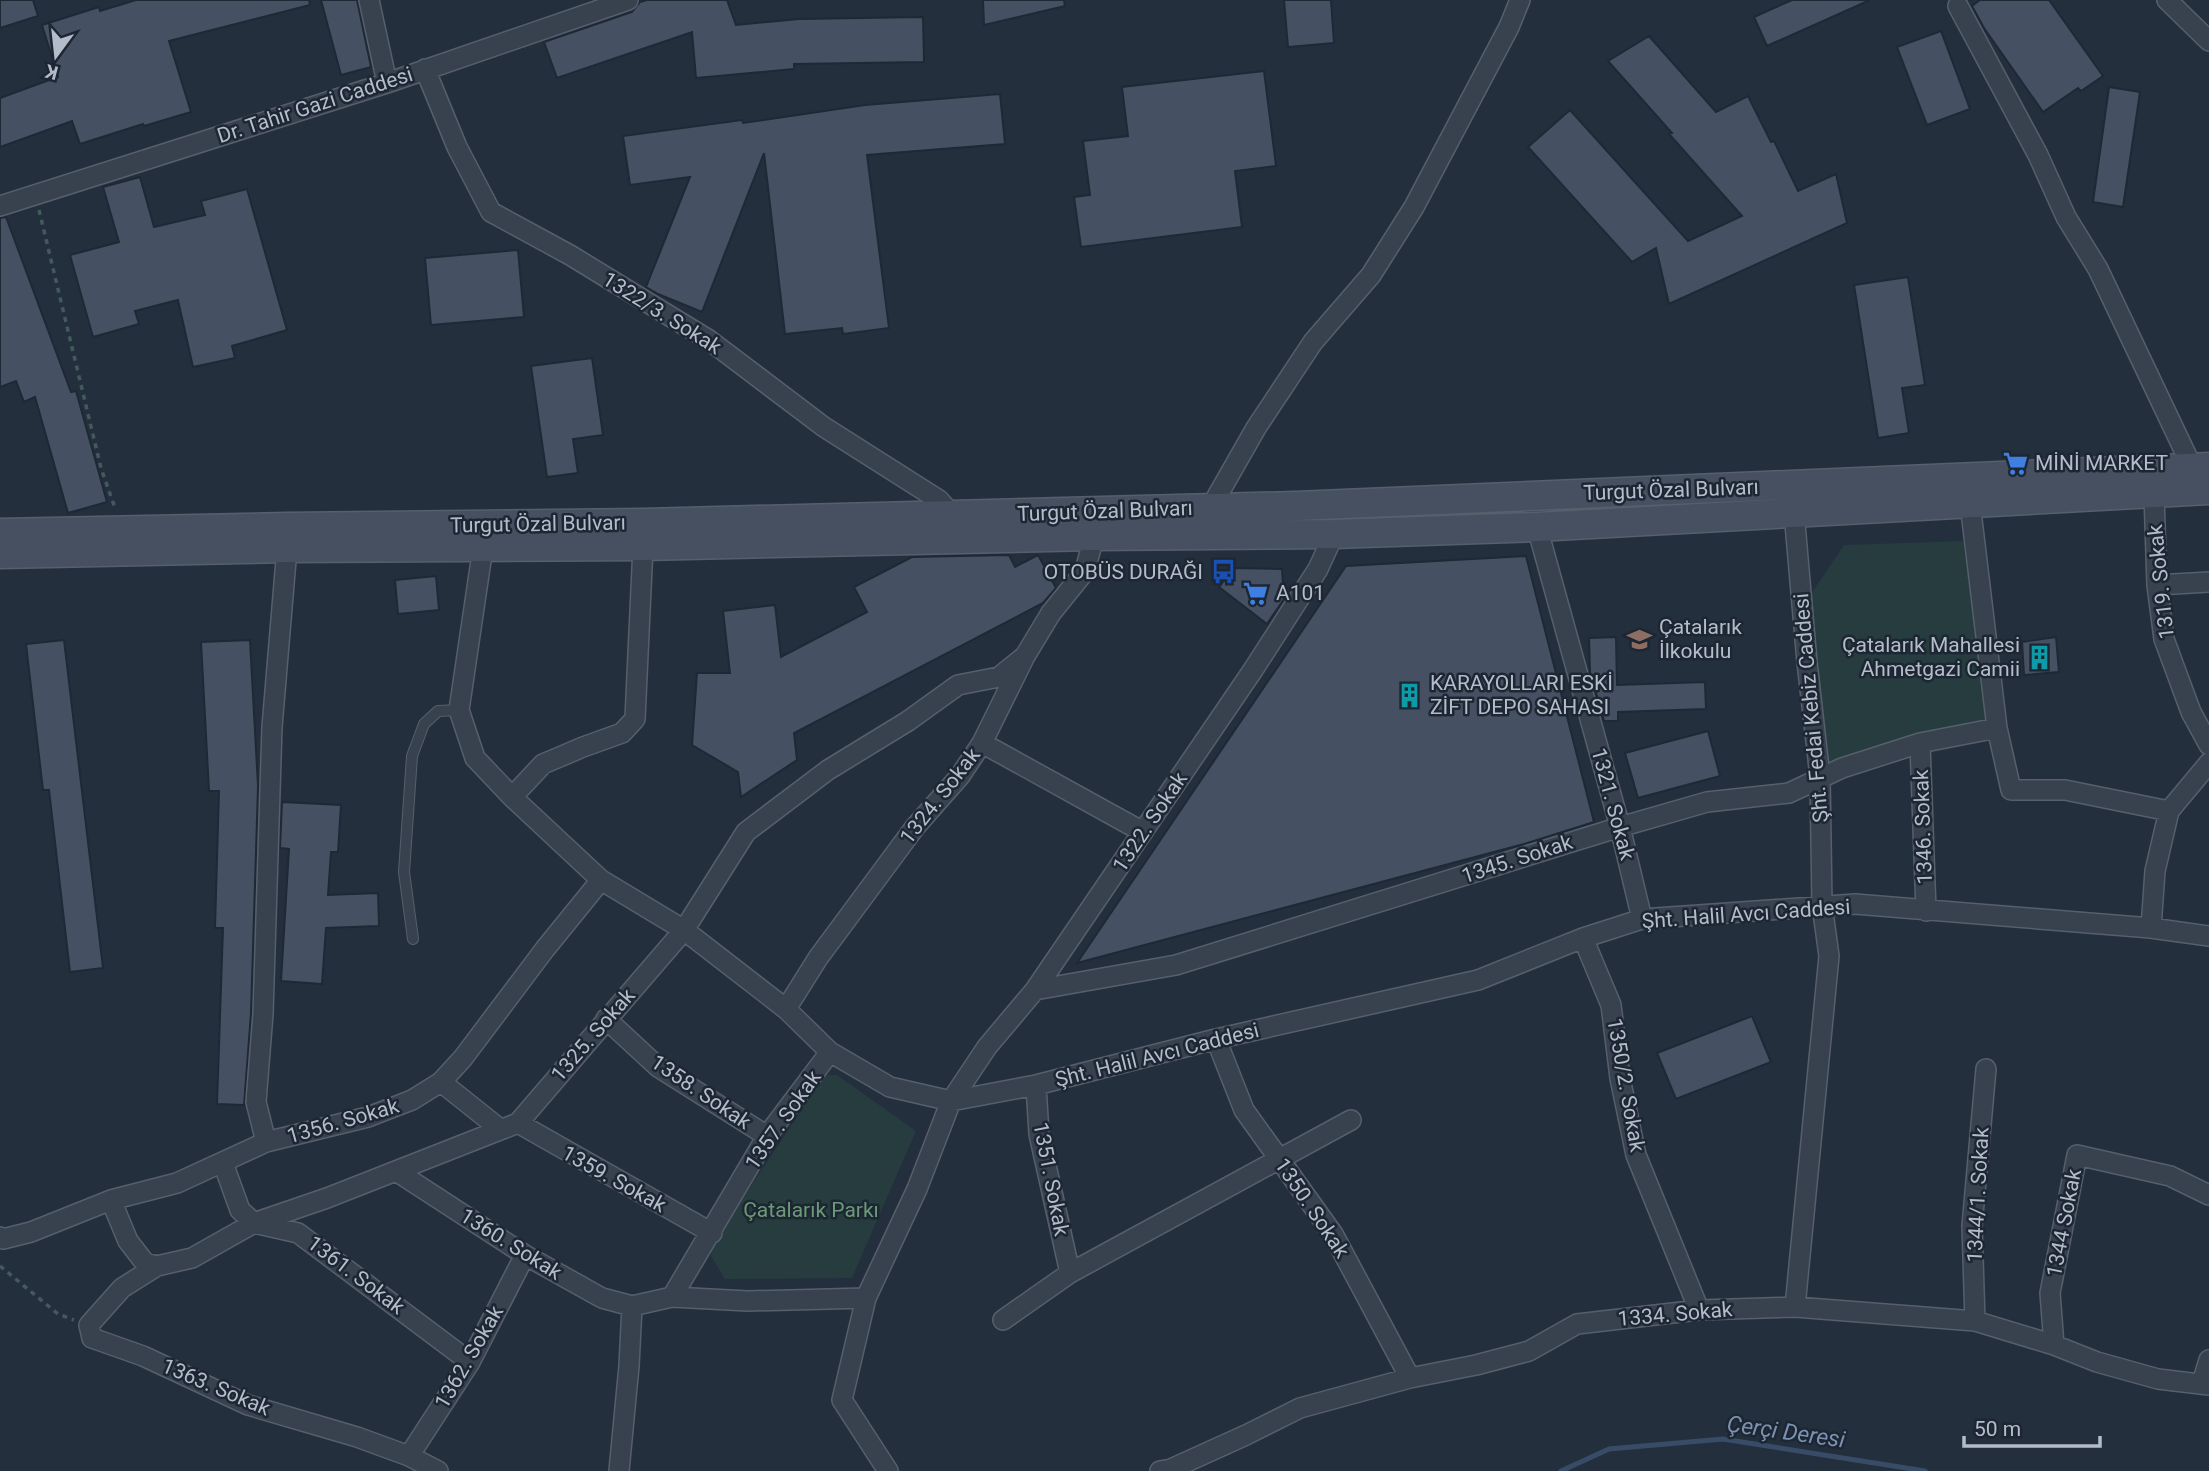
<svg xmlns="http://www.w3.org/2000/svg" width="2209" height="1471" font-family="Roboto,sans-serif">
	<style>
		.green { fill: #263c3f }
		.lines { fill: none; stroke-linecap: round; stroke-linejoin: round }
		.stream { stroke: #394c67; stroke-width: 5 }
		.building { fill: #455162; stroke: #1f2835; stroke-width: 2 }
		.lane-casing { stroke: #565f6c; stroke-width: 12 }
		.street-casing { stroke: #565f6c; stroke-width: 22 }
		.secondary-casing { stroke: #565f6c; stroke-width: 31 }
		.path { stroke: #44595c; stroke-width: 3.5; stroke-dasharray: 5 5; stroke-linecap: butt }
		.lane { stroke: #38414e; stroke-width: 10 }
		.street { stroke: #38414e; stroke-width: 19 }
		.secondary { stroke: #465061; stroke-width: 28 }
		.labels { text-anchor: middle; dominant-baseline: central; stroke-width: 5; stroke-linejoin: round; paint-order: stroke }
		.street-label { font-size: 21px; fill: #b4bcc9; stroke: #1d2633 }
		.poi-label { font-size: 21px; fill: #b4bcc9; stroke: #1d2633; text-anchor: start }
		.park-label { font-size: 21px; fill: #6b9a76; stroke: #1d2633 }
		.water-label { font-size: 23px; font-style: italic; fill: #7c92b1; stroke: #1d2633 }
	</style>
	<rect width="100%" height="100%" fill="#242f3e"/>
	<path class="green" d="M1963,541L1989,723L1826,766L1809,597L1844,545Z
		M825,1075H837L916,1131L852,1278L725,1279L711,1256L710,1247Z"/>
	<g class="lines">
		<path class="stream" d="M1561,1471L1609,1449L1723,1439L1925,1471"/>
	</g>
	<path class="building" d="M0,0H33L38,16L0,28Z
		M136,0H309L310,5L169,41L191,112L144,126L143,124L80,144L72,121L0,147V98L58,77L42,25L99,7L100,11Z
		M321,0H357L371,67L341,75Z
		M647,0H727L736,25L799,19L923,17L924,62L794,64V69L696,78L692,32L557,78L544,42L632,12L640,2Z
		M983,0H1064L1065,6L984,25Z
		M1284,0H1331L1334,43L1288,47Z
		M1792,0H1870L1767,46L1754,17Z
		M1980,0H2049L2103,76L2081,91L2078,88L2043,112L1984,28L1972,6Z
		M1941,31L1970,109L1927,125L1897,47Z
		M1649,36L1716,112L1748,96L1771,142L1774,141L1798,191L1836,174L1847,223L1669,304L1656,248L1632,262L1528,147L1570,110L1688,241L1742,216L1669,134L1672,133L1608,61Z
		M1264,71L1276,166L1235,171L1242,227L1081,247L1074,197L1090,195L1083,141L1128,136L1122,87Z
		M2109,87L2140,92L2123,207L2093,202Z
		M1000,94L1005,144L867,155L889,328L843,334L842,328L785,334L764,153L702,312L658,294L646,287L690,177L630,185L623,136L742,120L743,123L865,105Z
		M140,177L154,227L205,215L201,201L247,189L287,330L232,346L235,358L193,367L178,300L135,311L139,324L93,337L70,255L119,242L103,187Z
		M6,217L71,392L76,391L107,502L68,513L35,397L24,402L16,381L0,387V218Z
		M518,250L524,317L431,325L425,258Z
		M1908,277L1925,385L1902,388L1909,433L1878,438L1854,285Z
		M592,358L603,435L573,439L578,473L547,477L531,366Z
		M1009,555L1015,567L1038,555L1056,588L1043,603L794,733L797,760L741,797L738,772L692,745L697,673H730L723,611L775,605L781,657L867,612L854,587L912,557Z
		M1526,556L1594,822L1524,844L1077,963L1346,566Z
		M1234,568L1282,569L1284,599L1267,624L1219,587Z
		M436,576L439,610L398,614L395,580Z
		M1616,637L1617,685L1705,682L1706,709L1618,712V721H1604L1590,672L1589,638Z
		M2056,637L2059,672L2024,675L2022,642Z
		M64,640L103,968L70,972L49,790H43L26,644Z
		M250,640L258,786L251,1013L244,1105L217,1104L223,928H215L219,791H209L201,642Z
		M1708,731L1720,776L1638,798L1625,753Z
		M282,802L341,805L338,852H331L328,895L378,893L379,926L326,928L322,984L281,981L289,849L280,848Z
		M1752,1016L1771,1062L1676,1099L1657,1053Z"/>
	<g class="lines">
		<defs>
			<path id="lane" d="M413,939L404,872L412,756L424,724L438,711L459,710"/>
			<path id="street" d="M369,0L387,83
				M2167,0L2209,41
				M1958,6L2038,155L2066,217L2098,269L2193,469
				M425,69L457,147L491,212L570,255L709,340L824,427L939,500L953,516
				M0,206L387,83L628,0
				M2154,494L2157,585L2164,639L2191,712L2209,745
				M1970,503L1997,728L2011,790H2065L2169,811
				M1211,507L1256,428L1313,342L1371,275L1414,207L1509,27L1520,0
				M1794,512L1807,662L1820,777L1822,905L1829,956L1795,1307
				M1537,527L1620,827L1642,919
				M643,546L635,719L622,733L583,747L543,764L512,797L601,880L684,930L786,1009L830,1052L890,1087L951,1101L1036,1085L1216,1039L1478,980L1583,938L1642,919L1855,904L2151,928L2209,936
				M483,547L459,710L475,758L512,797
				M2157,585L2209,582
				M982,743L1143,832
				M1920,743L1926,911
				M2151,928L2155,871L2169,811L2209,763
				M1583,938L1611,1005L1620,1078L1636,1155L1699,1310
				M1035,990L1176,965L1620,827L1707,802L1789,793L1842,768L1920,743L1997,728
				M786,1009L818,958L915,827L960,776L982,743L1025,656L1051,613L1085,571L1094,536
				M606,1019L658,1067L767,1136
				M1216,1039L1244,1110L1333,1234L1410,1378
				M441,1082L500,1129
				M1036,1085L1039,1134L1070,1273
				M518,1123L712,1233
				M266,1142L256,1102L263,1014L272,727L287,548
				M223,1163L240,1210L254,1223L298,1233L470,1362
				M396,1171L525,1255L602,1298L632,1306L672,1297L767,1136L830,1052
				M111,1200L128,1241L145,1263L157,1266L192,1258L254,1223L327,1198L518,1123L684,930L746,832L828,770L908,721L958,685L999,677L1025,656
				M0,1237L3,1239L31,1232L111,1200L177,1183L266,1142L368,1117L412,1100L441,1082L463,1058L545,949L601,880
				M157,1266L122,1288L89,1325L92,1338L143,1356L248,1405L357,1437L409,1456L438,1471
				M672,1297L748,1301L866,1298
				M1003,1320L1070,1273L1351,1120
				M1975,1321L1972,1226L1986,1069
				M2054,1345L2050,1293L2077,1155L2170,1176L2209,1195
				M2202,1383L2209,1360
				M409,1456L470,1362L525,1255
				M619,1471L629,1366L632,1306
				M888,1471L842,1400L866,1298L917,1189L951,1101L987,1047L1035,990L1253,670L1318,569L1334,534
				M1160,1471L1171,1469L1246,1435L1300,1408L1410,1378L1476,1365L1529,1351L1577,1324L1699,1310L1795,1307L1975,1321L2054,1345L2097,1362L2158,1379L2209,1385"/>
			<path id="secondary" d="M0,533L287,527L644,523L1296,506L2209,467
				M0,554L287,548L643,546L1094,536L1334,534L1537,527L2209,490"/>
		</defs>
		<use href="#lane" class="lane-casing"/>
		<use href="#street" class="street-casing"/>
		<use href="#secondary" class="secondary-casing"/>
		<path class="path" d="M39,210L101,468L115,508
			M0,1266L58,1314L74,1320"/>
		<use href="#lane" class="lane"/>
		<use href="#street" class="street"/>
		<use href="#secondary" class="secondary"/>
	</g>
	<defs>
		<symbol id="supermarket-bare" viewBox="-9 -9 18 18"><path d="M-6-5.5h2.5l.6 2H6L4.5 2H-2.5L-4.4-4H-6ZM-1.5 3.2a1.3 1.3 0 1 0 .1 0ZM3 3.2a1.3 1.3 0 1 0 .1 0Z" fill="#3f7fe0" stroke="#1d2633" stroke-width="2.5" paint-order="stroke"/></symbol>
		<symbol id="bus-bare" viewBox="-9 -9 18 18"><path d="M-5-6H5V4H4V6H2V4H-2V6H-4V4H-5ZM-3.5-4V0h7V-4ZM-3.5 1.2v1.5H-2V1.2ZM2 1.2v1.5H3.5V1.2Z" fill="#1a4fb4" stroke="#1d2633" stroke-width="2.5" paint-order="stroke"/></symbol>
		<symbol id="school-bare" viewBox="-9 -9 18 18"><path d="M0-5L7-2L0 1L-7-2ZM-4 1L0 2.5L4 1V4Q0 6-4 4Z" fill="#8d6e63" stroke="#1d2633" stroke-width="2.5" paint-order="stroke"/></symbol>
		<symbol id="building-bare" viewBox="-9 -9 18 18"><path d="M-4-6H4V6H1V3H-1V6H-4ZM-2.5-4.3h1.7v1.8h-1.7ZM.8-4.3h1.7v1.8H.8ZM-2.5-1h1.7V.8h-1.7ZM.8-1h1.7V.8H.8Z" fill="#0f9aa8" stroke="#1d2633" stroke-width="2.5" paint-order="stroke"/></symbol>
	</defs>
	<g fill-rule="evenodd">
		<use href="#supermarket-bare" x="1998" y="446" width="35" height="35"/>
		<use href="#bus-bare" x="1206" y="554" width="35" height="35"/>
		<use href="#supermarket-bare" x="1238" y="576" width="35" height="35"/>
		<use href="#school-bare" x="1622" y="622" width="35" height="35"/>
		<use href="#building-bare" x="2022" y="640" width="35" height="35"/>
		<use href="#building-bare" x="1392" y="678" width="35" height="35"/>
	</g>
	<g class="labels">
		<g class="street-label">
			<text transform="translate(315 105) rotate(-18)">Dr. Tahir Gazi Caddesi</text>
			<text transform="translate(662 313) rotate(32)">1322/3. Sokak</text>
			<text transform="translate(1671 490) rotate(-2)">Turgut Özal Bulvarı</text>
			<text transform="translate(1105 511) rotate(-2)">Turgut Özal Bulvarı</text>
			<text transform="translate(538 524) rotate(-1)">Turgut Özal Bulvarı</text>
			<text transform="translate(2161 582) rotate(-96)">1319. Sokak</text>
			<text transform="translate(1811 708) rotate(-95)">Şht. Fedai Kebiz Caddesi</text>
			<text transform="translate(940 796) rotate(-52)">1324. Sokak</text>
			<text transform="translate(1613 804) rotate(75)">1321. Sokak</text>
			<text transform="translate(1150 822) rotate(-56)">1322. Sokak</text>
			<text transform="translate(1923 827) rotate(-92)">1346. Sokak</text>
			<text transform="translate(1517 859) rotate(-18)">1345. Sokak</text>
			<text transform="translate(1746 914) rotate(-4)">Şht. Halil Avcı Caddesi</text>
			<text transform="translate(593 1035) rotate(-49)">1325. Sokak</text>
			<text transform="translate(1157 1055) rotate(-14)">Şht. Halil Avcı Caddesi</text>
			<text transform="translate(1626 1085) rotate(80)">1350/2. Sokak</text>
			<text transform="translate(701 1092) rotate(34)">1358. Sokak</text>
			<text transform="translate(783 1120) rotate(-55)">1357. Sokak</text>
			<text transform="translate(343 1121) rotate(-16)">1356. Sokak</text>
			<text transform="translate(614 1179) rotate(29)">1359. Sokak</text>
			<text transform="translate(1051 1179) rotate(79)">1351. Sokak</text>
			<text transform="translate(1978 1195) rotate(-87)">1344/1. Sokak</text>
			<text transform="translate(1312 1208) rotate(56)">1350. Sokak</text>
			<text transform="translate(2064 1223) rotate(-79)">1344 Sokak</text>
			<text transform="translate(511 1244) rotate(32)">1360. Sokak</text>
			<text transform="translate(356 1275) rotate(37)">1361. Sokak</text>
			<text transform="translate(1675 1314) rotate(-5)">1334. Sokak</text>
			<text transform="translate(469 1357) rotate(-60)">1362. Sokak</text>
			<text transform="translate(216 1387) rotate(23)">1363. Sokak</text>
		</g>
		<g class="poi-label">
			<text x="2035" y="463">MİNİ MARKET</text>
			<text x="1203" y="572" text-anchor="end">OTOBÜS DURAĞI</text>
			<text x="1276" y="593">A101</text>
			<text x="1659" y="627">Çatalarık<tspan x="1659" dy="24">İlkokulu</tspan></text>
			<text x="2020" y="645" text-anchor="end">Çatalarık Mahallesi<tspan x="2020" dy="24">Ahmetgazi Camii</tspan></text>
			<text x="1430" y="683">KARAYOLLARI ESKİ<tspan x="1430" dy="24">ZİFT DEPO SAHASI</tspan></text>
		</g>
		<g class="park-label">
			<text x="811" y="1210">Çatalarık Parkı</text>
		</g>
		<g class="water-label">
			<text transform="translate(1786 1432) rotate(8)">Çerçi Deresi</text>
		</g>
	</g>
	<g transform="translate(56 56) rotate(195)" stroke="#1d2633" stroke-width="5" paint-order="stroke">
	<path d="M0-5L12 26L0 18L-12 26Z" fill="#b4bcc9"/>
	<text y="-10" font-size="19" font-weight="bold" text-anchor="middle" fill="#b4bcc9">K</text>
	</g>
	<path d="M1964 1436v10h136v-10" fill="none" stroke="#b4bcc9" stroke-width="3.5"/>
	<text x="1974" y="1436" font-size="21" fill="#b4bcc9" stroke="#1d2633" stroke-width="5" paint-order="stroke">50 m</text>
</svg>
